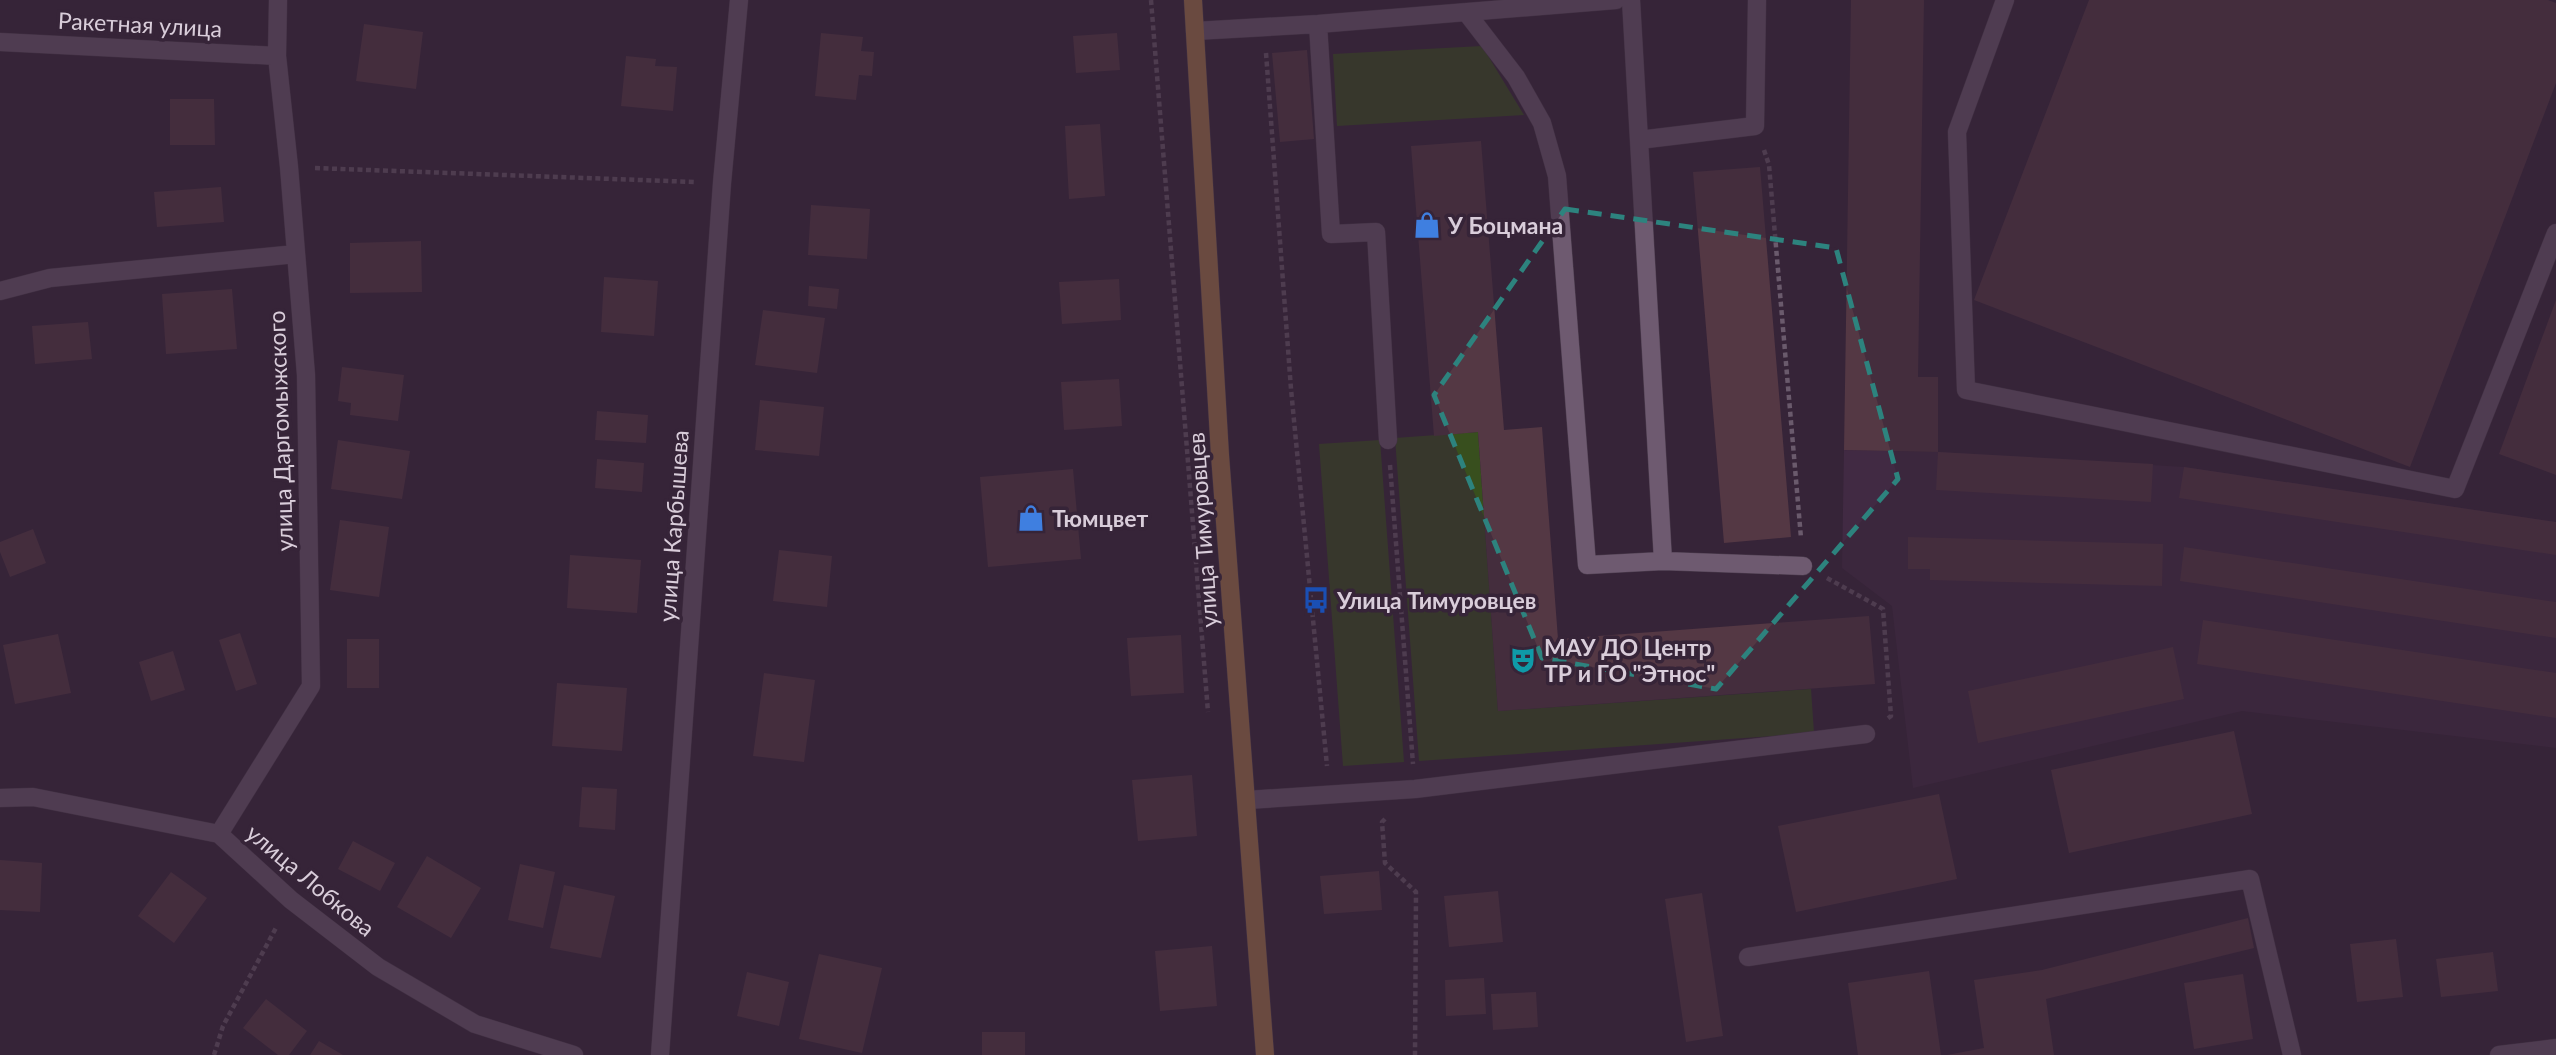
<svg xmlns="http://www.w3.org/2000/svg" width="2556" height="1055" font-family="Lato,sans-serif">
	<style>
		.built { fill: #412a43 }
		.green { fill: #384f1e }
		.building { fill: #543844 }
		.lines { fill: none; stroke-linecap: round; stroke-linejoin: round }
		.minor-casing { stroke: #4e3f50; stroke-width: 19 }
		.major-casing { stroke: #4e3f50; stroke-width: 19 }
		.path { stroke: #6a5a6c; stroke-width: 4.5; stroke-dasharray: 5 3.5; stroke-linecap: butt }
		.minor { stroke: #6e5a70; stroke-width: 18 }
		.major { stroke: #a8794a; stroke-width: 18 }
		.marked { fill: none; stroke: #2d837e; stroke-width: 5; stroke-dasharray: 14 9; stroke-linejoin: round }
		.labels { text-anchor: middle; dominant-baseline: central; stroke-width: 7; stroke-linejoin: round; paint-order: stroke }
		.street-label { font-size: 23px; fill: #d9cdda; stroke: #362438 }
		.poi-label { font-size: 23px; font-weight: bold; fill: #d9cdda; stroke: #362438; text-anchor: start }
	</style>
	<rect width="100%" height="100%" fill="#362438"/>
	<path class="built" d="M1844,450L1938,452L2184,467L2556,522V748L2242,711L1913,788L1892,606L1842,568Z"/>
	<path class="green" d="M1482,46L1524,115L1337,126L1333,54Z
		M1478,432L1498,711L1811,689L1814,733L1419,761L1395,438Z
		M1380,440L1404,762L1343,766L1319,444Z"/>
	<path class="building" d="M1851,0H1924L1918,377H1938V452L1844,450Z
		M2089,0H2548L2556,3V83L2410,467L1974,300Z
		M364,24L423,32L416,89L356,81Z
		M821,33L863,37L861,51L874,52L872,76L859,75L856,100L815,96Z
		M1117,33L1120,70L1076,73L1073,36Z
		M1307,50L1314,139L1280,142L1272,53Z
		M626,56L656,59L655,66L677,67L673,111L621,106Z
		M170,99H214L215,145H170Z
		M1100,124L1105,196L1069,199L1065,126Z
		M1481,141L1504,430L1542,427L1558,639L1869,616L1875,684L1498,711L1478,432L1434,436L1411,146Z
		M1760,167L1791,537L1724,543L1693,172Z
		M221,187L224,222L157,227L154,192Z
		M811,205L870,209L867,259L808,255Z
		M421,241L422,292L350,293V243Z
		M604,277L658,281L654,336L601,332Z
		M1119,279L1121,320L1062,324L1059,282Z
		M809,286L839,289L837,309L808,306Z
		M232,289L237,349L166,354L162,294Z
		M2556,300V475L2499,454Z
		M763,310L825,318L817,373L755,365Z
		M88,322L92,359L35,364L32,326Z
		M342,367L404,375L398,421L350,415L351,403L338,401Z
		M1119,379L1122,426L1064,430L1061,382Z
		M760,400L824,407L819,456L755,450Z
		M597,411L648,415L646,443L595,440Z
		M338,440L410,451L402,499L331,489Z
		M1938,452L2153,464L2151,502L1936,490Z
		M597,459L644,463L642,492L595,488Z
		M2184,467L2556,522V555L2179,498Z
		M1073,469L1081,559L988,567L980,477Z
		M340,520L389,527L379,597L330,590Z
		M33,529L46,563L10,577L0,552V542Z
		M1908,537L2163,544L2162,586L1930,580V569H1908Z
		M2184,547L2556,602V638L2180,581Z
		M779,550L832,556L827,607L773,601Z
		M570,555L641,560L637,613L567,608Z
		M2203,620L2556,673V718L2197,664Z
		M240,633L257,684L236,691L219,640Z
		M58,634L71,693L15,704L3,645Z
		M1181,635L1184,693L1131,696L1127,638Z
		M347,639H379V688H347Z
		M2173,647L2184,699L1978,743L1968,691Z
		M173,651L185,690L151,701L139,662Z
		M764,673L815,680L804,762L753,756Z
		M557,683L627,688L622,751L552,746Z
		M2234,731L2252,814L2069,853L2051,770Z
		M1192,775L1197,836L1138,841L1132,780Z
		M582,787L617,789L615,830L579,827Z
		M1939,794L1957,879L1796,912L1778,826Z
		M353,841L395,863L380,891L338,869Z
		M427,856L481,888L451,938L397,907Z
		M0,860L42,863L40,912L0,910Z
		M520,864L555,872L543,928L508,920Z
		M1379,871L1382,910L1324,914L1320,876Z
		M171,872L207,898L174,943L138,916Z
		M564,885L615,896L601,958L550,948Z
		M1498,891L1503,942L1449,947L1444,896Z
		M1702,893L1723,1036L1686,1042L1665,899Z
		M2248,918L2254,948L2046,999L2054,1055H1947L1984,1048L1974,980L2042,970Z
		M2396,939L2403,997L2357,1002L2350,944Z
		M1212,946L1217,1006L1160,1011L1155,951Z
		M2493,952L2498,991L2441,997L2436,959Z
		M819,954L882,968L862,1053L799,1039Z
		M1929,971L1941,1055H1858L1848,983Z
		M747,972L789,982L779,1026L737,1016Z
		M2243,974L2253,1039L2194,1049L2184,983Z
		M1484,978L1486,1014L1446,1016L1445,980Z
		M1536,992L1538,1027L1493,1030L1491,994Z
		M266,999L307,1031L289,1055H278L243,1028Z
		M982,1032H1025V1055H982Z
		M319,1041L343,1055H310Z"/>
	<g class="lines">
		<defs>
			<path id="minor" d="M2005,0L1957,132L1966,390L2455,489L2556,233
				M1466,12L1516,77L1542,123L1557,176L1587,565L1663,561L1631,0
				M1318,24L1331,234L1376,232L1388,440
				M1195,31L1318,24L1616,0
				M0,42L277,56
				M1639,140L1755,126L1757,0
				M0,291L50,278L296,254
				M1663,561L1803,566
				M0,798L33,797L219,834L291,900L378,967L475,1024L574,1055
				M1247,800L1415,789L1866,734
				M219,834L311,686L306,375L289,167L277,56L278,0
				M1748,957L2250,879L2292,1055
				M660,1055L722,183L739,0
				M2499,1055L2556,1048"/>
			<path id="major" d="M1193,0L1220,455L1265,1055"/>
		</defs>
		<use href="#minor" class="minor-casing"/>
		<use href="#major" class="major-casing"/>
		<path class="path" d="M1151,0L1208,712
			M1266,53L1291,389L1327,766
			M1764,150L1769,165L1801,538
			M315,168L694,182
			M1390,465L1413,764
			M1827,578L1883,609L1891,716L1887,719
			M1385,819L1382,822L1385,863L1416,892L1415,1055
			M214,1055L223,1026L277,926"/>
		<use href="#minor" class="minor"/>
		<use href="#major" class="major"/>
	</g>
	<path d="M0 0H2556V1055H0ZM1565,209L1836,248L1898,479L1716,689L1542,658L1434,395Z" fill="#362438" fill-opacity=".55" fill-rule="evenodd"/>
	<path class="marked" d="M1565,209L1836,248L1898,479L1716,689L1542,658L1434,395Z"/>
	<defs>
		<symbol id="shop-bare" viewBox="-9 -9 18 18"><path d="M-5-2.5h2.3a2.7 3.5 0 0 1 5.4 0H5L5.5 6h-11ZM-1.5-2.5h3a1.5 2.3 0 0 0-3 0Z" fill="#3f7fe0" stroke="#362438" stroke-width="2.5" paint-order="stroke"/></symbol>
		<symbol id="bus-bare" viewBox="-9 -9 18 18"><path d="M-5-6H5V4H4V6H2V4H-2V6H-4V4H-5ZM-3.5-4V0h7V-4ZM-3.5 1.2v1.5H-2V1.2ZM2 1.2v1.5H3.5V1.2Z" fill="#1a4fb4" stroke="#362438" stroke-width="2.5" paint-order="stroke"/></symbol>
		<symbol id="theatre-bare" viewBox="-9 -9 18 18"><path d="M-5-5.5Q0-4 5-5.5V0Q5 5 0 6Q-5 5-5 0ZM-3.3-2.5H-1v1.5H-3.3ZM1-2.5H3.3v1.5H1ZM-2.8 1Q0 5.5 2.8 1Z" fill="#0f9aa8" stroke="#362438" stroke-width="2.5" paint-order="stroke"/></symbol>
	</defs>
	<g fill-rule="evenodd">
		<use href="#shop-bare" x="1408" y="206" width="38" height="38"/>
		<use href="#shop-bare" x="1012" y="499" width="38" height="38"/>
		<use href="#bus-bare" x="1297" y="581" width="38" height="38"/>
		<use href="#theatre-bare" x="1504" y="641" width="38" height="38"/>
	</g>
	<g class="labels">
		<g class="street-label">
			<text transform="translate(140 24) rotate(3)">Ракетная улица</text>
			<text transform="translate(280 431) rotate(-92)">улица Даргомыжского</text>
			<text transform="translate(673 526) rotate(-86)">улица Карбышева</text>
			<text transform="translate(1202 530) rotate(-94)">улица Тимуровцев</text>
			<text transform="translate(311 880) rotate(40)">улица Лобкова</text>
		</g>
		<g class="poi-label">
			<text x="1448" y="225">У Боцмана</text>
			<text x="1052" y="518">Тюмцвет</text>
			<text x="1337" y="600">Улица Тимуровцев</text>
			<text x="1544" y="647">МАУ ДО Центр<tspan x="1544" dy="26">ТР и ГО "Этнос"</tspan></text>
		</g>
	</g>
</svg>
